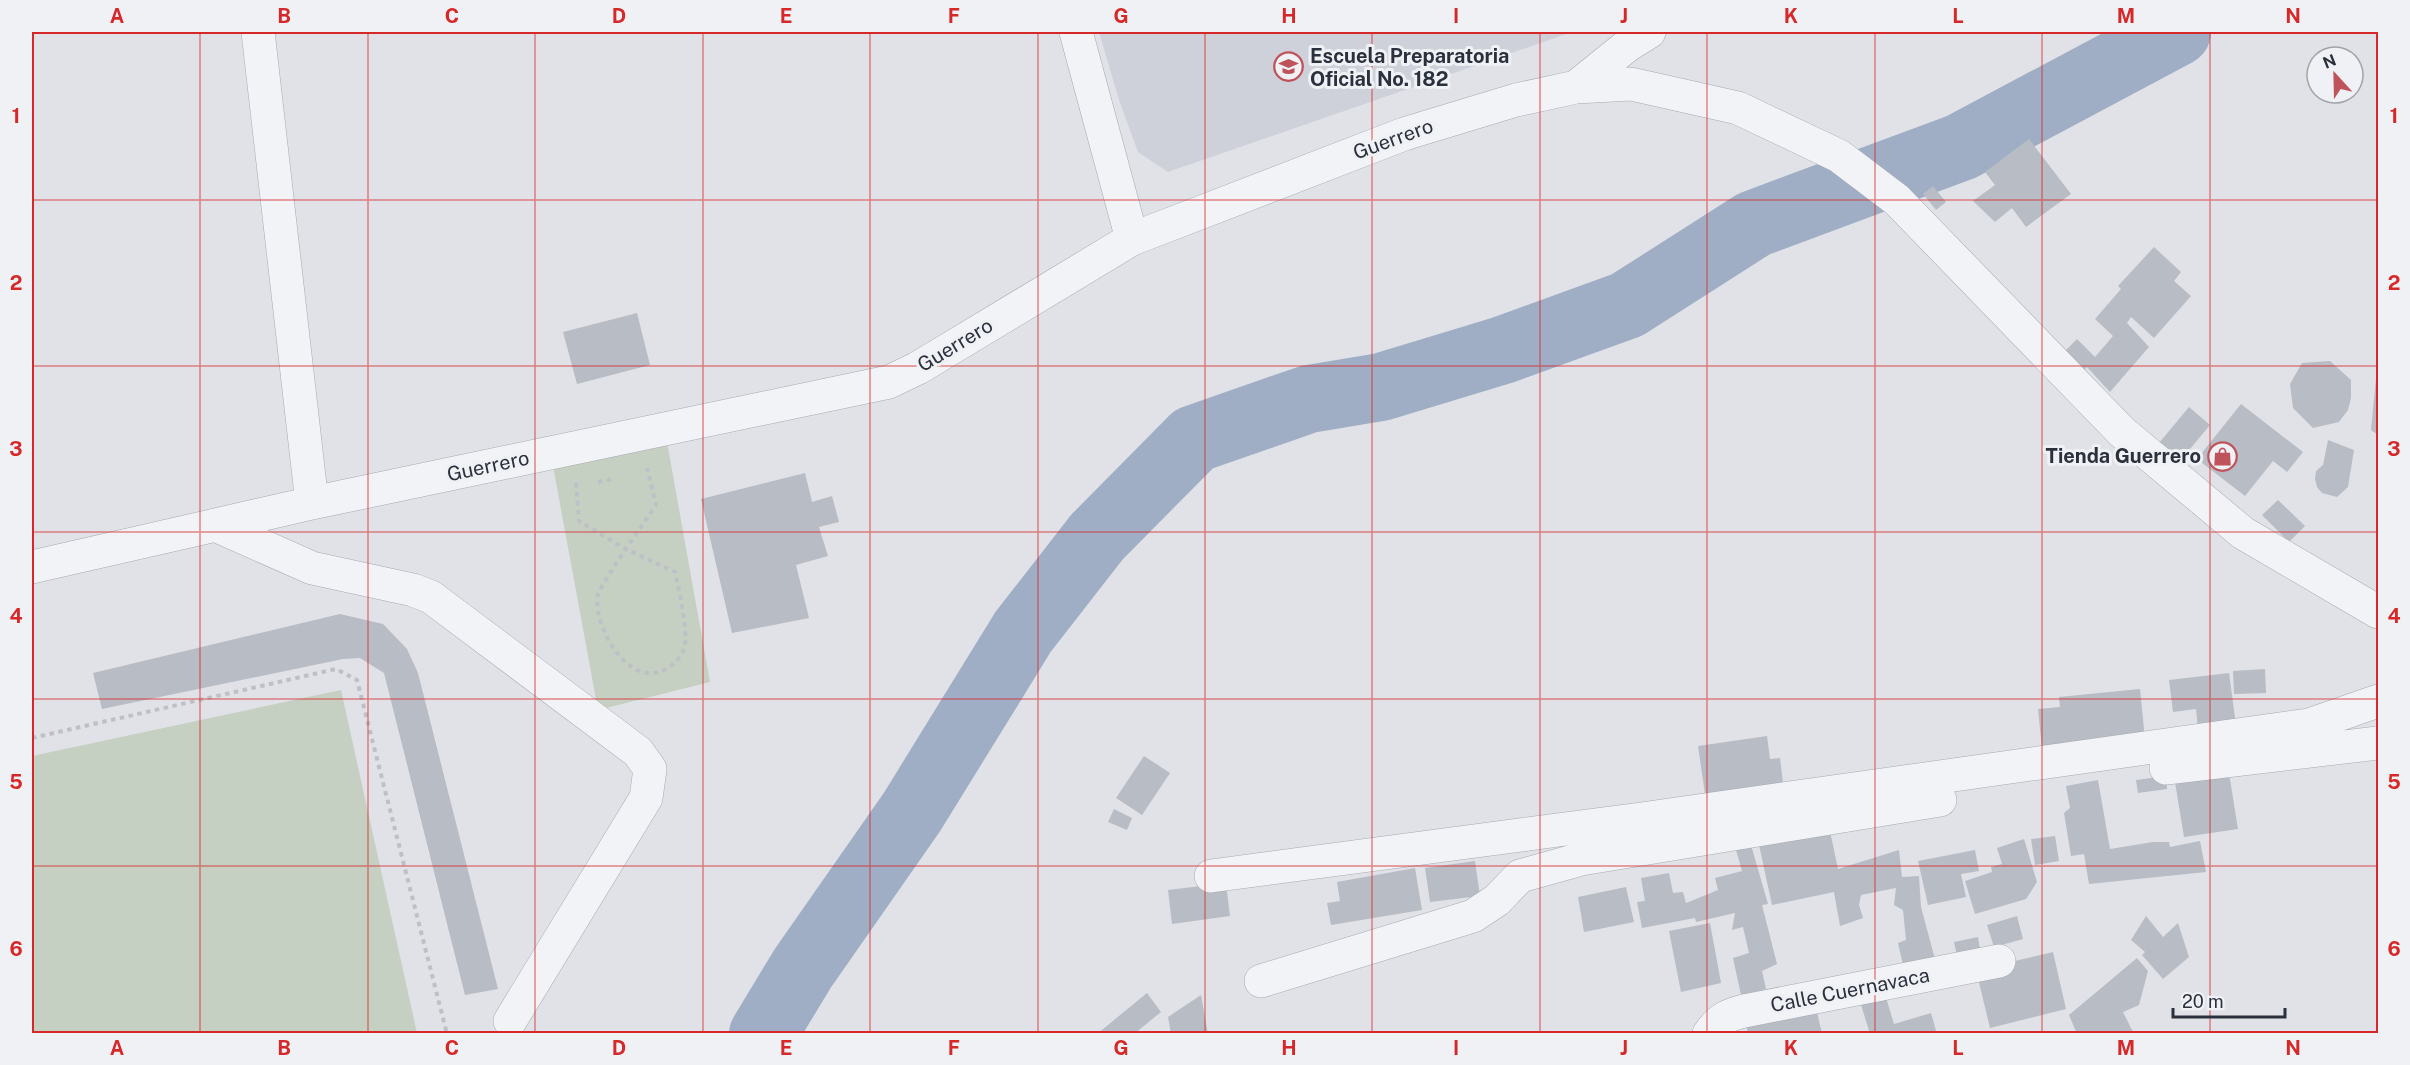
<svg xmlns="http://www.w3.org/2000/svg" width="2410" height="1065" font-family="'Public Sans',sans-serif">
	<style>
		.built { fill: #ced1d9 }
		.green { fill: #c5d0c2 }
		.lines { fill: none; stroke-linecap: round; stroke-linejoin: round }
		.river { stroke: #9faec4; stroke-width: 68 }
		.building { fill: #b8bcc4 }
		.minor-casing { stroke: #a6a9b1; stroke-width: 34 }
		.path { stroke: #bec0c6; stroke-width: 4; stroke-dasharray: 4.5 4.5; stroke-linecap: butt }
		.minor { stroke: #f2f3f6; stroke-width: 33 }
		.grid { fill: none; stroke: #d62828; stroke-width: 1.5; stroke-opacity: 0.55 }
		.labels { text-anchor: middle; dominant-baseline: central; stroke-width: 6; stroke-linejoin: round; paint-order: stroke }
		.poi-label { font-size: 20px; font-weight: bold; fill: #2b303d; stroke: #eff1f5; text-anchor: start }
		.street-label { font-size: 20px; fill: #2b303d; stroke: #eff1f5 }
		.neatline { fill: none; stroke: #d62828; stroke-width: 2 }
		.grid-label { font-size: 20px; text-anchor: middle; font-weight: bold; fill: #d62828 }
	</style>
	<rect width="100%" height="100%" fill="#e0e2e7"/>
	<path class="built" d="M1099,32H1572L1168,172L1138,152L1120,103Z"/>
	<path class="green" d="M667,442L710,682L598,710L553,466Z
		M341,690L417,1033H32V756Z"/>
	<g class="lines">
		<path class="river" d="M763,1034L803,968L912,812L1023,632L1097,537L1194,439L1309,399L1381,387L1503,350L1627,305L1754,224L1961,147L2177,32"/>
	</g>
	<path class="building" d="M2029,139L2071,194L2026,227L2012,208L1995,222L1973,201L1995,185L1985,172Z
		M1933,186L1946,202L1936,210L1923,194Z
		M2154,247L2181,272L2174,281L2191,296L2154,338L2131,317L2127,323L2149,347L2110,392L2087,367L2084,370L2065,351L2077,339L2095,357L2113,336L2095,319L2121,289L2118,286Z
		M637,313L650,365L577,384L563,332Z
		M2330,361L2351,380V398L2348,410L2339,422L2313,428L2293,408L2290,384L2302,363Z
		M2376,378H2378V435L2371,430Z
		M2241,404L2303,452L2287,472L2273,461L2245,496L2197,459Z
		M2189,407L2210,425L2180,461L2159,443Z
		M2328,440L2354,450L2348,487L2337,497L2322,493L2317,487L2315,479L2316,471L2323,465Z
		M805,473L812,502L832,496L839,522L819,527L828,556L796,565L809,618L732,633L701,499Z
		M2278,500L2305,526L2289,542L2262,515Z
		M340,614L383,624L407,649L418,673L498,989L465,995L384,673L360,658L343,659L102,709L93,673Z
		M2265,669L2266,693L2234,694L2233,671Z
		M2229,673L2236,725L2198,729L2196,709L2173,712L2169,680Z
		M2140,689L2145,739L2042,749L2038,709L2060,707L2059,697Z
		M1767,736L1770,759L1780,758L1783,783L1705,794L1698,746Z
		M1144,756L1170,773L1142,815L1116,798Z
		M2228,767L2238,829L2184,837L2174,776Z
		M2166,776L2167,789L2138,793L2136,780Z
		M2098,780L2110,849L2153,842H2169L2170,847L2200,841L2206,872L2089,884L2084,854L2071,856L2064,813L2070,808L2066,786Z
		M1114,809L1132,818L1127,830L1108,822Z
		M1830,831L1838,869L1899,850L1902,877L1919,876L1921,907L1936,963L1904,969L1898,943L1906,940L1903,910L1894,905L1896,888L1861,895L1859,905L1863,918L1840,926L1834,892L1772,905L1759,845Z
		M2055,836L2059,861L2035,865L2031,839Z
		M1749,838L1768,904L1762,905L1777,964L1762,971L1766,989L1741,995L1733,958L1749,953L1743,927L1732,930L1735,913L1696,922L1695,918L1642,928L1637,902L1645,901L1641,878L1669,873L1673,893L1683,892L1686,903L1718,890L1715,878L1742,871L1734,843Z
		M2024,839L2037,882L2026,899L1975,914L1965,881L1992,872L1991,867L2002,864L1997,848Z
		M1975,850L1979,871L1961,874L1966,897L1928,905L1918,861Z
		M1475,861L1480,896L1430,902L1425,868Z
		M1415,868L1422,910L1331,925L1327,903L1340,901L1337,882Z
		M1226,883L1230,916L1172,924L1168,890Z
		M1626,887L1634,922L1584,932L1578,897Z
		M2017,916L2023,939L1994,947L1987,925Z
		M2146,916L2163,937L2178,923L2189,957L2163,979L2142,955L2145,952L2131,940Z
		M1710,923L1721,983L1681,992L1669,931Z
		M1978,937L1980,950L1957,956L1954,942Z
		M2053,952L2066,1009L1990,1028L1976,970Z
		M2137,958L2148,971L2139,1005L2123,1012L2134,1034H2077L2069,1015Z
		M1884,991L1894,1024L1931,1013L1937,1034H1870L1859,998Z
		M1147,993L1161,1012L1134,1034H1097Z
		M1201,995L1208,1034H1171L1168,1017Z
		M1815,1003L1822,1034H1748L1745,1018Z"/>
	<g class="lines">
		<defs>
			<path id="minor" d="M258,32L312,503
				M1076,32L1132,239
				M1576,87L1628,45L1649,32
				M215,525L312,568L413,590L431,597L638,752L650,769L646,798L510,1021
				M32,567L312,503L889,382L918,368L1132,239L1404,134L1516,100L1576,87L1631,84L1738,108L1839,156L1897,200L2122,432L2243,533L2378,612
				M2166,768L2378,743
				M1211,876L1641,819L2309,725L2378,701
				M1261,981L1473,916L1497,900L1520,876L1581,859L1940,800
				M1709,1034C1719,1019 1728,1015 1744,1011L1999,961"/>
		</defs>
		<use href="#minor" class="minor-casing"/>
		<path class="path" d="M598,482L614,479
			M576,483L579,521L622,547L626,549L675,572C679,589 689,634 684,649C680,659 674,664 666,669C628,690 592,625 598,594C600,589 605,582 607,578C622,553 640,529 656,505L647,468
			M32,738L336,669L357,680L447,1034"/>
		<use href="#minor" class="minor"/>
	</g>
	<path class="grid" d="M200,32V1034M368,32V1034M535,32V1034M703,32V1034M870,32V1034M1038,32V1034M1205,32V1034M1372,32V1034M1540,32V1034M1707,32V1034M1875,32V1034M2042,32V1034M2210,32V1034M32,200H2378M32,366H2378M32,532H2378M32,699H2378M32,866H2378"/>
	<defs>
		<symbol id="school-ring" viewBox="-11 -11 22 22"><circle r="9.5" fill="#eff1f5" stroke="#bf535c" stroke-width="1.5"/><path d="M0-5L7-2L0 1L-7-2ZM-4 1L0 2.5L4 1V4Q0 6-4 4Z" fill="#bf535c"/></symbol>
		<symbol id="shop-ring" viewBox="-11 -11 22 22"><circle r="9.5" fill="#eff1f5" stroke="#bf535c" stroke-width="1.5"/><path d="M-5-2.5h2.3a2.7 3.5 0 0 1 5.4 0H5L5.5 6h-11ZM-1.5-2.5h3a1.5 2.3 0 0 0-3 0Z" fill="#bf535c"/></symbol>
	</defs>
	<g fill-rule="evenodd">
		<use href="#school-ring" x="1272" y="50" width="33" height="33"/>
		<use href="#shop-ring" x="2206" y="440" width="33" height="33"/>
	</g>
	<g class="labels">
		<g class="poi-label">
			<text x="1310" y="56">Escuela Preparatoria<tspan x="1310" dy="23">Oficial No. 182</tspan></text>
			<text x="2201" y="456" text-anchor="end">Tienda Guerrero</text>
		</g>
		<g class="street-label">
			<text transform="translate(1393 139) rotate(-20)">Guerrero</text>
			<text transform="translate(955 345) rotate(-31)">Guerrero</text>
			<text transform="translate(488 466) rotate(-12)">Guerrero</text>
			<text transform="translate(1850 990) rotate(-11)">Calle Cuernavaca</text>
		</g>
	</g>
	<rect width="2410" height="1065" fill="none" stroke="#eff1f5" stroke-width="66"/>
	<g transform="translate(2335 75) rotate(338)"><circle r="28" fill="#eff1f5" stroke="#a1a4ab" stroke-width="1.5"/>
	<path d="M0-4.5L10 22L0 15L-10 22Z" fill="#bf535c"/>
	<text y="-9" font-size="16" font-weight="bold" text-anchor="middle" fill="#2b303d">N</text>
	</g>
	<path d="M2173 1008v9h112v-9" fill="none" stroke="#2b303d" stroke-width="3"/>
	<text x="2182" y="1008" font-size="18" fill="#2b303d" stroke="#eff1f5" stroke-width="4.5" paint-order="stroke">20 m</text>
	<rect x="33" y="33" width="2344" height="999" class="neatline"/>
	<g class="grid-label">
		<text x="117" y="23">A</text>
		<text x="284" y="23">B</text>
		<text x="452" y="23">C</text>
		<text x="619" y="23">D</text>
		<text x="786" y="23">E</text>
		<text x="954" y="23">F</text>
		<text x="1121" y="23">G</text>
		<text x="1289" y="23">H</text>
		<text x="1456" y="23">I</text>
		<text x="1624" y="23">J</text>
		<text x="1791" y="23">K</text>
		<text x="1958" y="23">L</text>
		<text x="2126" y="23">M</text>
		<text x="2293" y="23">N</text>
		<text x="16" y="123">1</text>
		<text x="2394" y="123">1</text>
		<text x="16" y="290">2</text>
		<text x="2394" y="290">2</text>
		<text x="16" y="456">3</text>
		<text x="2394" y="456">3</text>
		<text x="16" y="623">4</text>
		<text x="2394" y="623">4</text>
		<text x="16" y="789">5</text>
		<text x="2394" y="789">5</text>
		<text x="16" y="956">6</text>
		<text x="2394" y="956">6</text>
		<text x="117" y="1055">A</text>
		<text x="284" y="1055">B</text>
		<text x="452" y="1055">C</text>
		<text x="619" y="1055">D</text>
		<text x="786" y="1055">E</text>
		<text x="954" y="1055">F</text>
		<text x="1121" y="1055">G</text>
		<text x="1289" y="1055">H</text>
		<text x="1456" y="1055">I</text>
		<text x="1624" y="1055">J</text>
		<text x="1791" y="1055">K</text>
		<text x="1958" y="1055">L</text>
		<text x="2126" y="1055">M</text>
		<text x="2293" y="1055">N</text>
	</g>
</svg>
